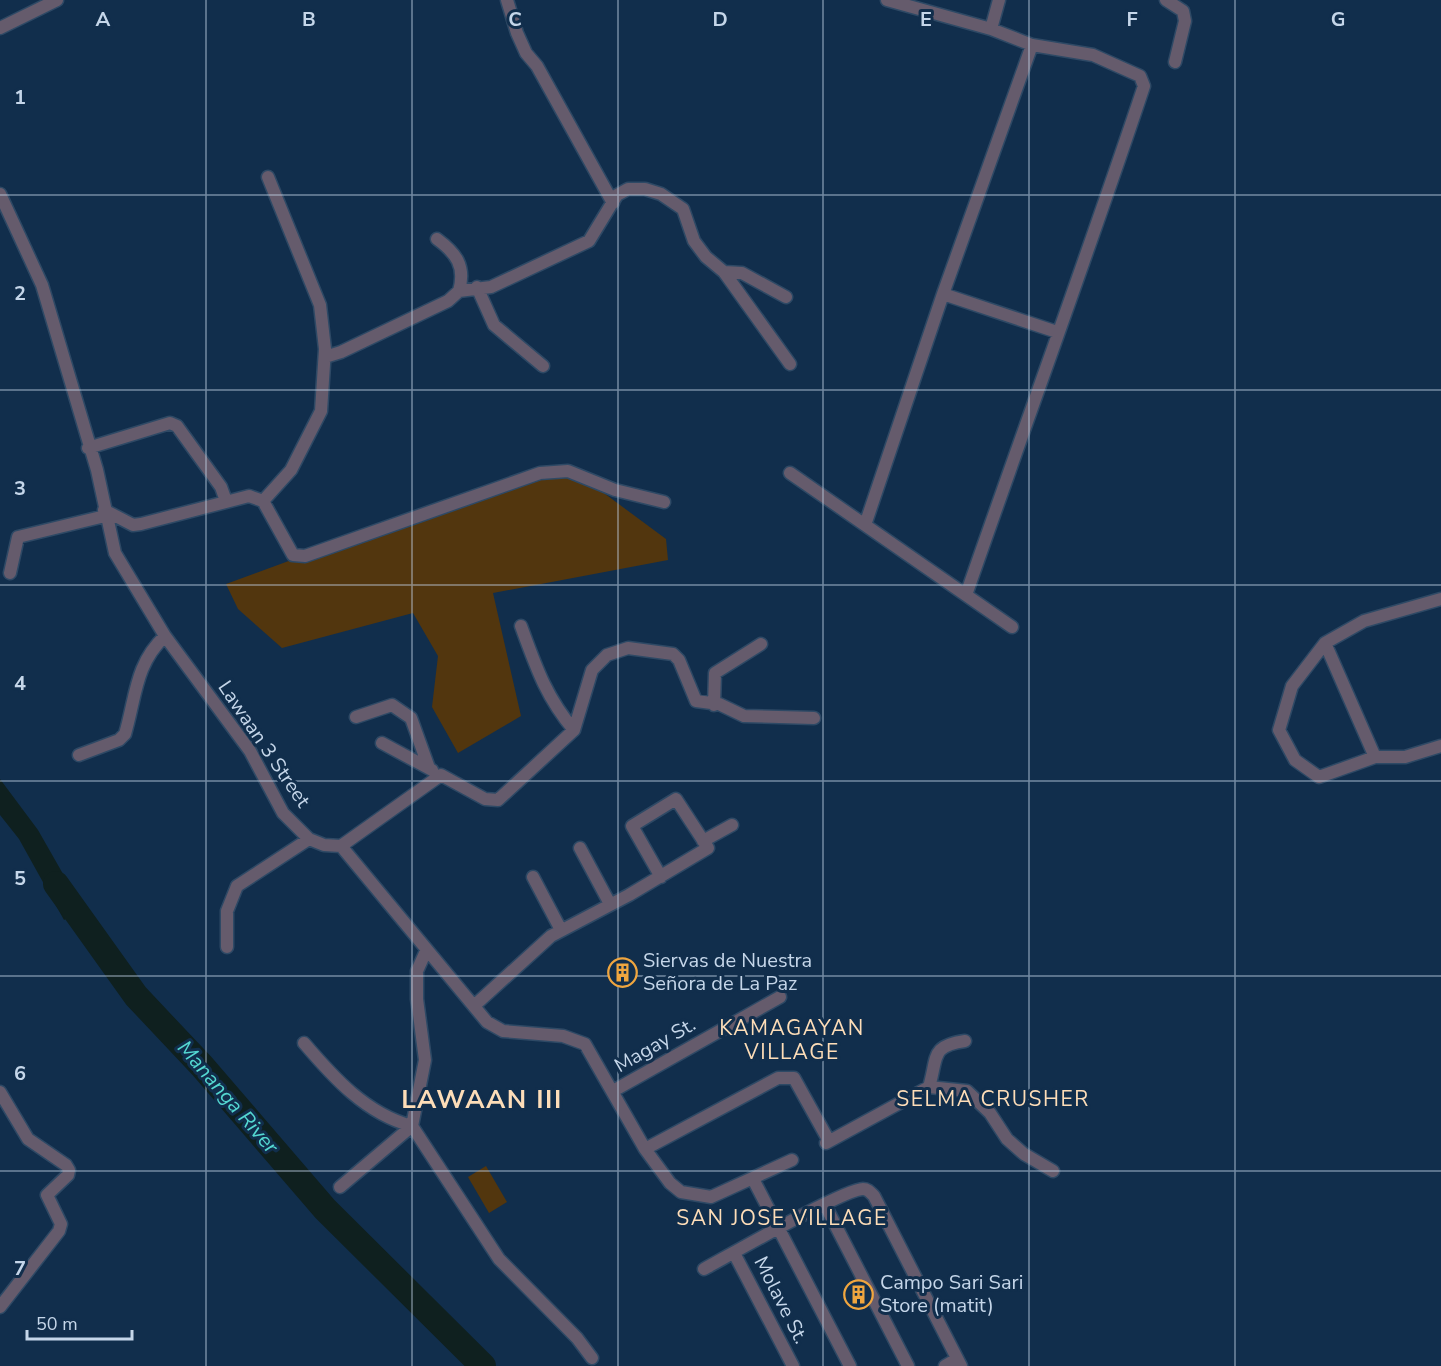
<svg xmlns="http://www.w3.org/2000/svg" width="1441" height="1366" font-family="'Nunito Sans',sans-serif">
	<style>
		.green { fill: #52360e }
		.water { fill: #0f201f }
		.lines { fill: none; stroke-linecap: round; stroke-linejoin: round }
		.river { stroke: #0f201f; stroke-width: 26 }
		.minor-casing { stroke: #2e4965; stroke-width: 15 }
		.minor { stroke: #655b6c; stroke-width: 12 }
		.grid { fill: none; stroke: #c5d6e9; stroke-width: 1.5; stroke-opacity: 0.55 }
		.labels { text-anchor: middle; dominant-baseline: central; stroke-width: 6; stroke-linejoin: round; paint-order: stroke }
		.street-label { font-size: 20px; fill: #c5d6e9; stroke: #112e4c }
		.poi-label { font-size: 20px; fill: #c5d6e9; stroke: #112e4c; text-anchor: start }
		.neighbourhood-label { font-size: 21px; letter-spacing: 1.5px; fill: #fdddb8; stroke: #112e4c }
		.water-label { font-size: 21px; font-style: italic; fill: #54d7d1; stroke: #112e4c }
		.district-label { font-size: 26px; font-weight: bold; letter-spacing: 1.5px; fill: #fdddb8; stroke: #112e4c }
		.grid-label { font-size: 20px; text-anchor: middle; font-weight: bold; fill: #c5d6e9; stroke: #112e4c; stroke-width: 6; stroke-linejoin: round; paint-order: stroke }
	</style>
	<rect width="100%" height="100%" fill="#112e4c"/>
	<path class="green" d="M566,465L666,539L668,560L493,593L521,716L458,753L432,707L438,656L413,613L282,648L238,609L226,584L528,473Z
		M486,1166L507,1202L489,1213L468,1177Z"/>
	<path class="water" d="M0,779L38,830L83,909L64,920L19,839L0,815Z"/>
	<g class="lines">
		<path class="river" d="M56,884L136,996L202,1066L325,1209L483,1366"/>
		<defs>
			<path id="minor" d="M507,0L517,33L526,53L537,66L613,203
				M887,0L991,29L1032,45L1093,55L1140,76L1144,86C1087,257 1025,425 966,595
				M1166,0L1183,11L1185,21L1175,62
				M0,28L57,0
				M991,29L999,0
				M0,194L42,285L97,470L115,553L165,636L250,751L283,813L309,839L324,845L341,846L487,1022L503,1031L563,1036L585,1044L645,1149L670,1183L681,1192L711,1197L792,1160
				M437,239C456,253 466,266 459,291
				M724,272L742,273L786,297
				M477,287L494,325L543,366
				M943,294L1057,332
				M325,357L341,352L448,301L459,291L491,287L589,241L617,195L628,189H645L661,194L683,209L694,241L706,257L724,272L790,364
				M88,448L170,423L177,426L221,487L226,501
				M790,473L1012,627
				M263,501L291,470L321,411L325,349L320,305L268,177
				M104,510L133,525L141,524L249,496L263,501L293,555L305,556L540,473L568,471L615,490L664,502
				M865,525L943,294L1032,45
				M10,573L18,537L105,516
				M1441,599L1364,621L1325,643L1292,686L1279,730L1295,760L1319,777L1375,757H1405L1441,746
				M521,626C536,667 546,697 574,730
				M1325,643L1375,757
				M714,705L715,673L761,644
				M356,717L392,705L411,718L429,768
				M382,743L432,770
				M79,755L119,740L125,734C136,697 135,664 165,636
				M703,841L732,825
				M341,846L441,775L485,799L498,800L574,730L592,670L607,655L628,648L673,654L679,660L696,701L719,704L744,716L814,718
				M580,848L610,904
				M533,877L561,930
				M227,947V911L237,886L309,839
				M475,1005L551,936L629,895L708,848L676,799L632,826L661,877
				M304,1043C333,1077 366,1114 412,1126L499,1259L577,1338L592,1358
				M929,1087C938,1057 930,1046 965,1041
				M613,1091L780,997
				M0,1092L28,1139L66,1165L69,1170L68,1175L47,1195L61,1224L59,1231L0,1307
				M826,1143L929,1087L967,1091L990,1113L1007,1139L1024,1154L1053,1171
				M645,1149L778,1078H794L829,1141
				M753,1179L850,1366
				M340,1187L412,1126L425,1060L417,999V971L426,951
				M825,1205L908,1366
				M734,1253L793,1366
				M704,1269C728,1256 844,1189 863,1189C868,1189 870,1192 874,1196L961,1366
				M945,1366L957,1359"/>
		</defs>
		<use href="#minor" class="minor-casing"/>
		<use href="#minor" class="minor"/>
	</g>
	<path class="grid" d="M206,0V1366M412,0V1366M618,0V1366M823,0V1366M1029,0V1366M1235,0V1366M0,195H1441M0,390H1441M0,585H1441M0,781H1441M0,976H1441M0,1171H1441"/>
	<defs>
		<symbol id="building-ring" viewBox="-11 -11 22 22"><circle r="9.5" fill="#112e4c" stroke="#f0a63f" stroke-width="1.5"/><path d="M-4-6H4V6H1V3H-1V6H-4ZM-2.5-4.3h1.7v1.8h-1.7ZM.8-4.3h1.7v1.8H.8ZM-2.5-1h1.7V.8h-1.7ZM.8-1h1.7V.8H.8Z" fill="#f0a63f"/></symbol>
	</defs>
	<g fill-rule="evenodd">
		<use href="#building-ring" x="606" y="956" width="33" height="33"/>
		<use href="#building-ring" x="842" y="1278" width="33" height="33"/>
	</g>
	<g class="labels">
		<g class="street-label">
			<text transform="translate(264 744) rotate(56)">Lawaan 3 Street</text>
			<text transform="translate(655 1045) rotate(-30)">Magay St.</text>
			<text transform="translate(781 1300) rotate(63)">Molave St.</text>
		</g>
		<g class="poi-label">
			<text x="643" y="960">Siervas de Nuestra<tspan x="643" dy="23">Señora de La Paz</tspan></text>
			<text x="880" y="1282">Campo Sari Sari<tspan x="880" dy="23">Store (matit)</tspan></text>
		</g>
		<g class="neighbourhood-label">
			<text x="792" y="1028">KAMAGAYAN<tspan x="792" dy="24">VILLAGE</tspan></text>
			<text x="993" y="1099">SELMA CRUSHER</text>
			<text x="782" y="1218">SAN JOSE VILLAGE</text>
		</g>
		<g class="water-label">
			<text transform="translate(228 1097) rotate(49)">Mananga River</text>
		</g>
		<g class="district-label">
			<text x="482" y="1099">LAWAAN III</text>
		</g>
	</g>
	<g class="grid-label">
		<text x="103" y="26">A</text>
		<text x="309" y="26">B</text>
		<text x="515" y="26">C</text>
		<text x="720" y="26">D</text>
		<text x="926" y="26">E</text>
		<text x="1132" y="26">F</text>
		<text x="1338" y="26">G</text>
		<text x="20" y="104">1</text>
		<text x="20" y="300">2</text>
		<text x="20" y="495">3</text>
		<text x="20" y="690">4</text>
		<text x="20" y="885">5</text>
		<text x="20" y="1080">6</text>
		<text x="20" y="1275">7</text>
	</g>
	<path d="M27 1330v9h105v-9" fill="none" stroke="#c5d6e9" stroke-width="3"/>
	<text x="36" y="1330" font-size="18" fill="#c5d6e9" stroke="#112e4c" stroke-width="4.5" paint-order="stroke">50 m</text>
</svg>
